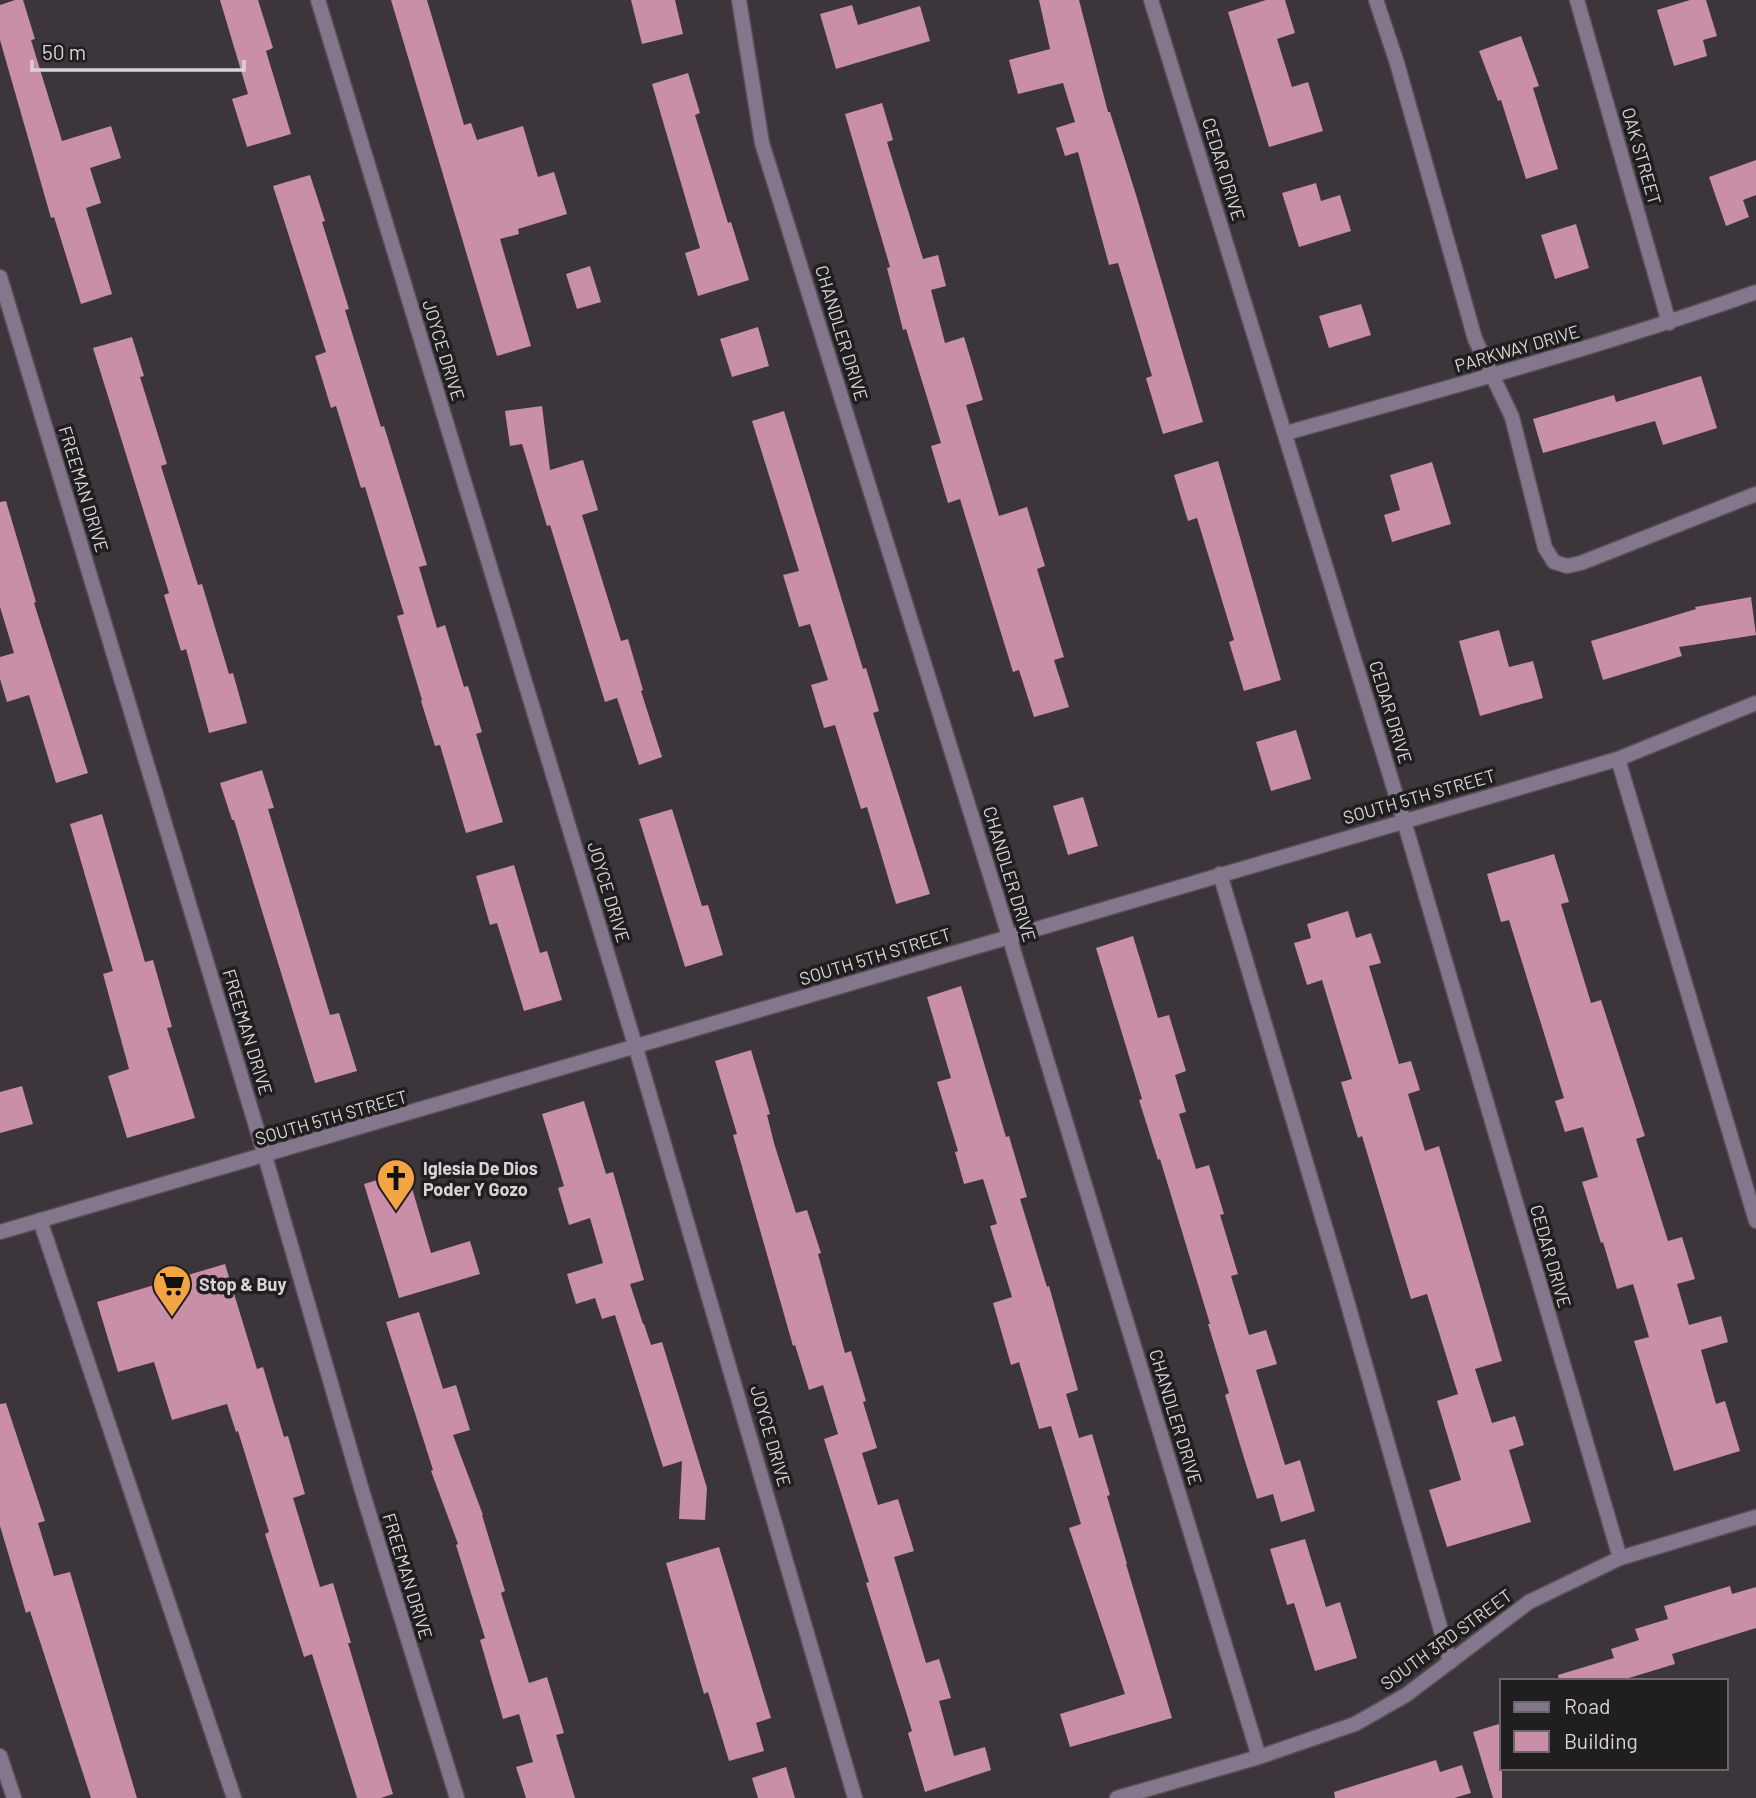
<svg xmlns="http://www.w3.org/2000/svg" width="1756" height="1798" font-family="Barlow,sans-serif">
	<style>
		.building { fill: #c98ea8 }
		.lines { fill: none; stroke-linecap: round; stroke-linejoin: round }
		.service-casing { stroke: #585157; stroke-width: 17 }
		.minor-casing { stroke: #585157; stroke-width: 17 }
		.tertiary-casing { stroke: #585157; stroke-width: 17 }
		.service { stroke: #84778d; stroke-width: 14 }
		.minor { stroke: #84778d; stroke-width: 14 }
		.tertiary { stroke: #84778d; stroke-width: 14 }
		.labels { text-anchor: middle; dominant-baseline: central; stroke-width: 7; stroke-linejoin: round; paint-order: stroke }
		.street-label { font-size: 18px; fill: #d7d3d6; stroke: #211e20 }
		.poi-label { font-size: 18px; font-weight: bold; fill: #d7d3d6; stroke: #211e20; text-anchor: start }
	</style>
	<rect width="100%" height="100%" fill="#3c353b"/>
	<path class="building" d="M15,0H23L35,39L31,40L62,141L111,126L121,158L90,168L101,203L86,208L112,294L81,304L54,217L51,218L0,40V5Z
		M220,0H258L273,48L266,51L291,134L247,147L232,99L248,94Z
		M391,0H427L464,125L471,123L477,140L523,126L538,177L554,172L567,214L518,229L519,234L500,239L531,346L497,356Z
		M631,0H675L683,34L642,44Z
		M1039,0H1079L1108,112H1110L1137,198L1203,422L1163,434L1146,378L1152,376L1118,263L1109,265L1078,152L1065,156L1056,128L1075,122L1063,83L1018,94L1009,60L1050,49Z
		M1266,0H1285L1295,33L1277,39L1292,87L1308,82L1323,131L1269,147L1228,12Z
		M1690,0H1706L1717,36L1703,40L1707,56L1674,66L1657,10Z
		M852,5L858,25L920,6L930,41L836,69L820,14Z
		M1521,36L1539,86L1533,88L1558,169L1526,179L1501,100L1498,101L1479,51Z
		M688,73L700,113L695,115L728,223L731,222L749,280L698,296L685,253L700,248L652,84Z
		M882,103L893,140L887,142L923,259L938,255L946,286L931,290L945,343L964,337L983,400L966,405L999,516L1027,507L1045,566L1037,569L1064,657L1054,660L1069,707L1034,717L1019,670L1013,672L960,499L948,503L931,446L941,443L906,329L903,330L887,268L890,267L845,114Z
		M1756,160V195L1743,200L1749,217L1726,226L1709,177Z
		M310,175L325,221L322,222L349,309L345,310L381,427L384,426L427,565L419,567L437,628L445,625L464,687L468,686L482,732L476,734L503,822L466,833L440,745L435,746L421,701L422,700L397,616L404,614L365,487L361,488L336,406L331,408L315,356L326,352L273,186Z
		M1316,183L1321,201L1340,195L1351,231L1299,247L1282,193Z
		M1576,224L1589,268L1555,279L1541,235Z
		M590,266L601,302L577,309L566,274Z
		M1361,304L1371,335L1329,348L1319,316Z
		M758,327L769,366L732,377L720,339Z
		M132,337L144,376L140,377L167,464L161,466L198,585L202,584L229,674L233,673L247,723L209,733L186,649L181,651L164,595L169,593L93,348Z
		M1701,376L1717,428L1663,445L1655,421L1543,453L1533,419L1614,395L1616,402Z
		M542,406L550,470L583,460L598,510L582,515L621,641L628,639L643,690L641,691L662,757L639,765L617,698L605,702L550,525L547,526L522,444L510,446L505,411Z
		M784,411L863,669L866,668L879,711L873,713L930,894L896,904L867,807L861,809L835,725L824,728L811,685L828,680L810,624L799,627L783,575L799,571L752,421Z
		M1218,461L1281,680L1244,691L1229,642L1234,640L1197,518L1188,521L1174,475Z
		M1432,462L1451,524L1392,542L1384,515L1400,510L1390,475Z
		M6,501L36,602L34,603L88,773L56,783L29,695L7,702L0,679V657L14,653L0,607V502Z
		M1751,597L1756,635L1679,647L1682,656L1603,680L1591,641L1696,609L1695,607Z
		M1499,630L1509,667L1533,661L1543,698L1480,716L1459,641Z
		M1296,730L1311,779L1271,791L1256,742Z
		M262,770L274,808L268,809L330,1015L339,1013L357,1071L315,1083L234,820H232L220,783Z
		M1083,797L1098,846L1068,855L1053,806Z
		M672,809L702,906L708,905L723,955L685,967L639,819Z
		M102,814L145,962L153,960L172,1027L167,1028L195,1118L127,1138L108,1076L129,1069L103,974L113,971L70,824Z
		M1554,854L1569,902L1561,904L1591,1003L1601,1000L1645,1136L1636,1139L1668,1241L1682,1237L1695,1279L1677,1284L1689,1325L1721,1316L1728,1342L1701,1350L1716,1404L1725,1401L1740,1451L1674,1471L1634,1341L1649,1337L1633,1284L1617,1289L1603,1242L1601,1243L1582,1182L1598,1177L1583,1127L1565,1132L1555,1101L1564,1098L1509,920L1501,922L1487,874Z
		M514,865L540,953L547,951L562,1000L524,1011L497,923L490,925L476,876Z
		M1348,911L1356,938L1371,933L1381,963L1369,966L1399,1064L1411,1061L1420,1090L1408,1094L1425,1151L1439,1146L1502,1361L1475,1369L1492,1423L1515,1416L1524,1445L1509,1450L1531,1522L1447,1547L1429,1490L1461,1480L1437,1401L1458,1394L1427,1294L1411,1299L1362,1136L1358,1138L1341,1082L1352,1079L1322,980L1307,985L1294,943L1311,938L1307,924Z
		M1133,936L1158,1018L1169,1015L1186,1071L1175,1075L1186,1112L1179,1114L1196,1169L1209,1165L1224,1214L1220,1215L1238,1274L1231,1276L1249,1335L1266,1330L1277,1364L1256,1370L1285,1465L1300,1460L1315,1511L1281,1522L1273,1494L1257,1499L1244,1458L1225,1395L1229,1393L1208,1324H1210L1160,1159L1158,1160L1139,1100L1142,1099L1096,948Z
		M961,986L1006,1137L1009,1136L1027,1197L1020,1199L1047,1287L1049,1286L1078,1390L1066,1394L1079,1438L1092,1434L1110,1495L1107,1496L1127,1564H1126L1172,1718L1070,1747L1060,1714L1125,1694L1069,1528L1081,1524L1051,1426L1039,1429L1019,1362L1011,1365L993,1303L1012,1297L990,1226L997,1224L983,1179L964,1184L955,1152L958,1151L937,1082L951,1078L927,997Z
		M751,1050L770,1114L767,1115L774,1143L796,1213L807,1210L821,1253L818,1254L845,1353L851,1351L866,1401L863,1402L877,1448L862,1453L878,1505L898,1499L914,1551L894,1557L926,1663L939,1659L951,1698L939,1701L954,1756L985,1747L991,1770L925,1792L908,1733L912,1731L866,1583L869,1582L824,1439L838,1434L823,1385L809,1390L795,1345L793,1346L733,1135L737,1134L715,1061Z
		M22,1086L33,1124L0,1133V1092Z
		M584,1101L606,1174L613,1172L644,1280L630,1284L643,1324H644L651,1345L662,1342L707,1488L705,1520L679,1519L682,1461L663,1467L615,1315L602,1319L595,1298L576,1304L567,1274L603,1263L590,1218L569,1225L558,1188L564,1186L542,1114Z
		M407,1171L431,1253L470,1241L480,1274L399,1298L364,1184Z
		M225,1264L257,1369L263,1367L284,1437L288,1436L305,1494L293,1498L320,1587L333,1583L351,1643H348L393,1794L381,1798H357L312,1654L304,1657L265,1534L269,1532L238,1431L236,1432L227,1404L172,1420L154,1362L118,1372L97,1302Z
		M419,1312L443,1389L456,1385L470,1430L453,1435L483,1515H482L505,1591L501,1593L529,1683L547,1677L564,1733L556,1735L575,1798H526L516,1767L533,1762L519,1714L503,1719L480,1640L485,1638L456,1545L458,1544L431,1471L433,1470L386,1322Z
		M6,1403L45,1521L38,1523L54,1576L70,1572L137,1798H91L30,1611L26,1613L0,1526V1404Z
		M1305,1539L1326,1607L1340,1602L1357,1658L1315,1671L1294,1603L1287,1605L1270,1549Z
		M719,1547L771,1718L756,1723L764,1751L729,1761L708,1692L704,1694L666,1563Z
		M1730,1586L1732,1594L1756,1587V1628L1672,1654L1675,1664L1619,1681H1559L1558,1675L1614,1658L1611,1649L1639,1640L1635,1629L1668,1619L1664,1606Z
		M1502,1723V1798H1493L1473,1732Z
		M1436,1760L1440,1772L1462,1765L1471,1793L1454,1798H1335L1334,1792Z
		M786,1767L795,1798H758L752,1778Z"/>
	<g class="lines">
		<defs>
			<path id="service" d="M1376,0L1397,63L1475,339L1512,417L1545,548L1554,562L1567,566L1581,563L1756,494
				M1618,759L1756,1221
				M1220,874L1343,1287L1450,1662
				M40,1220L234,1798"/>
			<path id="minor" d="M318,0L636,1048L855,1798
				M739,0L762,143L1009,936L1259,1757
				M1151,0L1404,821L1620,1558
				M1577,0L1669,323
				M0,277L265,1156L363,1494L457,1798
				M1286,433C1443,389 1601,347 1756,292
				M1117,1798L1259,1757L1355,1724L1406,1695L1529,1602L1620,1558L1756,1517"/>
			<path id="tertiary" d="M0,1232L1618,759L1756,703
				M0,1756L14,1798"/>
		</defs>
		<use href="#service" class="service-casing"/>
		<use href="#minor" class="minor-casing"/>
		<use href="#tertiary" class="tertiary-casing"/>
		<use href="#service" class="service"/>
		<use href="#minor" class="minor"/>
		<use href="#tertiary" class="tertiary"/>
	</g>
	<defs>
		<symbol id="church-pin" viewBox="-11 -11 22 30"><path d="M0 17L-7.5 6A9.5 9.5 0 1 1 7.5 6Z" fill="#f3a443" stroke="#211e20"/><path d="M-1.2-6h2.4v3.5h3.3v2.4h-3.3V6h-2.4V-.1h-3.3v-2.4h3.3Z" fill="#111"/></symbol>
		<symbol id="supermarket-pin" viewBox="-11 -11 22 30"><path d="M0 17L-7.5 6A9.5 9.5 0 1 1 7.5 6Z" fill="#f3a443" stroke="#211e20"/><path d="M-6-5.5h2.5l.6 2H6L4.5 2H-2.5L-4.4-4H-6ZM-1.5 3.2a1.3 1.3 0 1 0 .1 0ZM3 3.2a1.3 1.3 0 1 0 .1 0Z" fill="#111"/></symbol>
	</defs>
	<g fill-rule="evenodd">
		<use href="#church-pin" x="374" y="1156" width="44" height="60"/>
		<use href="#supermarket-pin" x="150" y="1262" width="44" height="60"/>
	</g>
	<g class="labels">
		<g class="street-label">
			<text transform="translate(1642 156) rotate(74)">OAK STREET</text>
			<text transform="translate(1224 169) rotate(73)">CEDAR DRIVE</text>
			<text transform="translate(842 333) rotate(73)">CHANDLER DRIVE</text>
			<text transform="translate(1517 348) rotate(-16)">PARKWAY DRIVE</text>
			<text transform="translate(444 350) rotate(73)">JOYCE DRIVE</text>
			<text transform="translate(84 489) rotate(73)">FREEMAN DRIVE</text>
			<text transform="translate(1391 712) rotate(73)">CEDAR DRIVE</text>
			<text transform="translate(1419 796) rotate(-16)">SOUTH 5TH STREET</text>
			<text transform="translate(1010 874) rotate(73)">CHANDLER DRIVE</text>
			<text transform="translate(609 892) rotate(73)">JOYCE DRIVE</text>
			<text transform="translate(875 956) rotate(-17)">SOUTH 5TH STREET</text>
			<text transform="translate(248 1032) rotate(73)">FREEMAN DRIVE</text>
			<text transform="translate(331 1117) rotate(-16)">SOUTH 5TH STREET</text>
			<text transform="translate(1551 1256) rotate(74)">CEDAR DRIVE</text>
			<text transform="translate(1176 1417) rotate(73)">CHANDLER DRIVE</text>
			<text transform="translate(771 1436) rotate(74)">JOYCE DRIVE</text>
			<text transform="translate(408 1576) rotate(73)">FREEMAN DRIVE</text>
			<text transform="translate(1446 1639) rotate(-36)">SOUTH 3RD STREET</text>
		</g>
		<g class="poi-label">
			<text x="423" y="1168">Iglesia De Dios<tspan x="423" dy="21">Poder Y Gozo</tspan></text>
			<text x="199" y="1284">Stop &amp; Buy</text>
		</g>
	</g>
	<rect x="1500" y="1679" width="228" height="91" fill="#211e20" stroke="#6a6669" stroke-width="2"/>
	<rect x="1514" y="1702" width="35" height="10" fill="#84778d" stroke="#6a6669" stroke-width="2"/>
	<text x="1564" y="1714" font-size="21" fill="#d7d3d6">Road</text>
	<rect x="1514" y="1731" width="35" height="21" fill="#c98ea8" stroke="#6a6669" stroke-width="2"/>
	<text x="1564" y="1749" font-size="21" fill="#d7d3d6">Building</text>
	<path d="M32 60v10h212v-10" fill="none" stroke="#d7d3d6" stroke-width="3.5"/>
	<text x="42" y="60" font-size="21" fill="#d7d3d6" stroke="#211e20" stroke-width="5" paint-order="stroke">50 m</text>
</svg>
